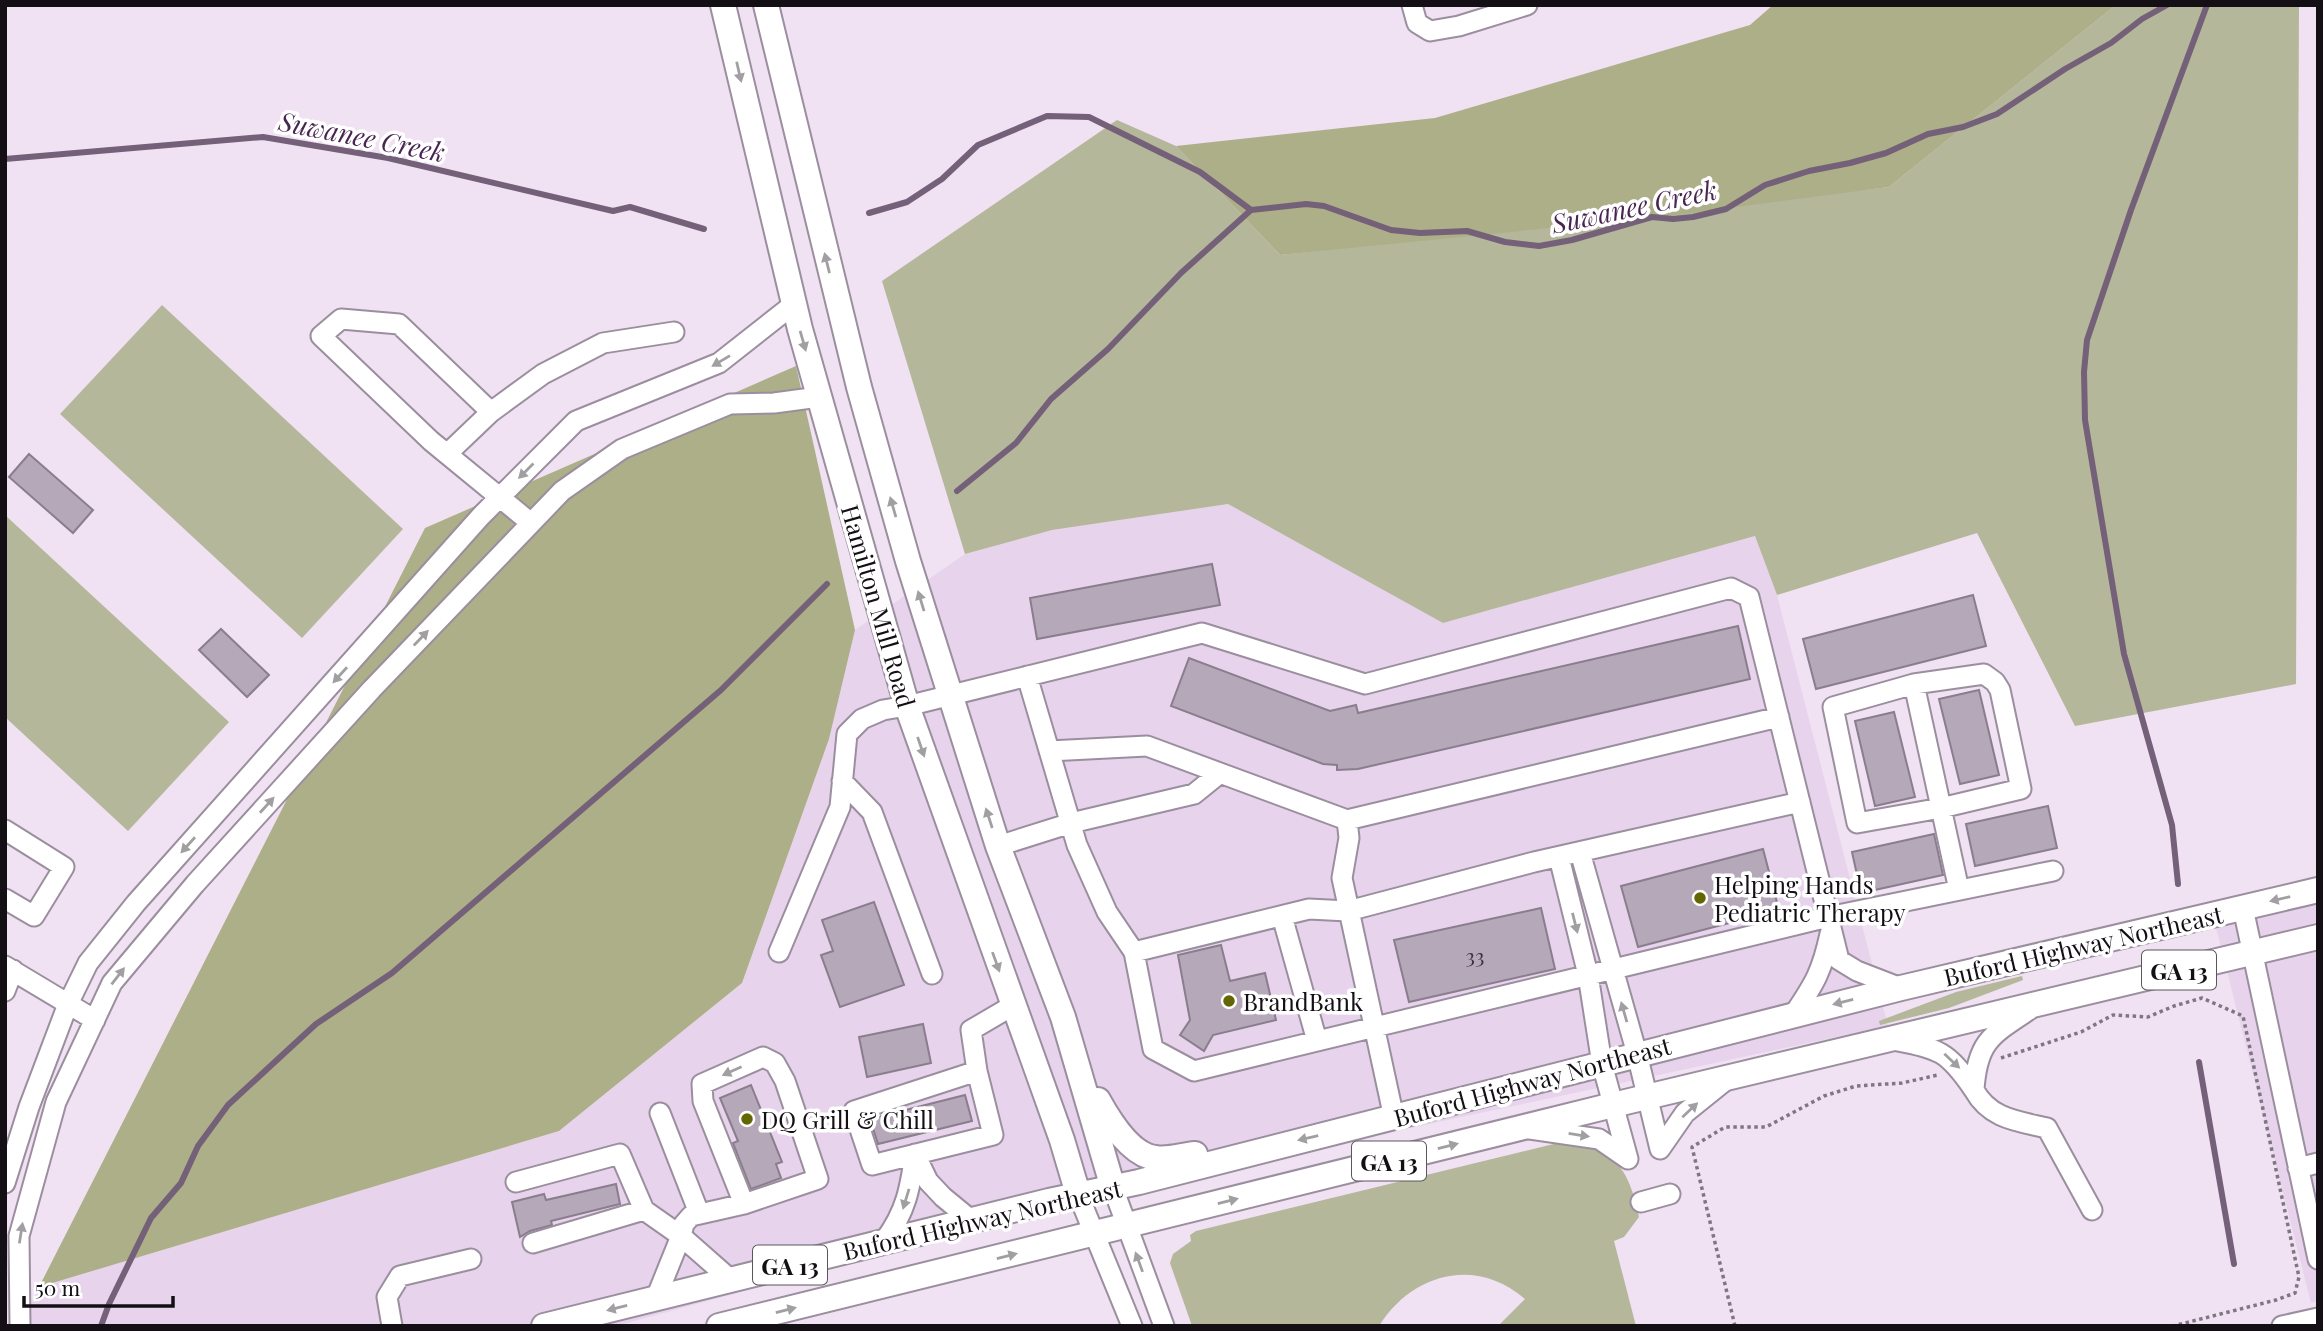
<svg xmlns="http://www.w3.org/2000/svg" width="2323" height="1331" font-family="'Playfair Display',serif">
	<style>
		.built { fill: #e7d4ec }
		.green { fill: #b4b79a }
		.forest { fill: #acaf87 }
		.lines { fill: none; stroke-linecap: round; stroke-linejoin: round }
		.stream { stroke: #746078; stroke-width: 6 }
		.building { fill: #b5a8b9; stroke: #8a7d8d; stroke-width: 2 }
		.minor-casing { stroke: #9b8e9f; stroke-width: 23 }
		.major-casing { stroke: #9b8e9f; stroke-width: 28 }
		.path { stroke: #807682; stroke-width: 3.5; stroke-dasharray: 3.5 3.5; stroke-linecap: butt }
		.minor { stroke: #fff; stroke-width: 19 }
		.major { stroke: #fff; stroke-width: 24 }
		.oneway { fill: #a19fa1 }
		.poi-dot { fill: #636703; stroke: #fff; stroke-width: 2.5 }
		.labels { text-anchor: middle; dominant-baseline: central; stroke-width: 7; stroke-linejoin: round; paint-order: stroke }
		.number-label { font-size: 21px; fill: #3c353d }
		.shield { fill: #fff; stroke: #5a575a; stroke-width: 2 }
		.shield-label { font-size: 23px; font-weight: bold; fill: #130f14 }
		.street-label { font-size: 24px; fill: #130f14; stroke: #fff }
		.poi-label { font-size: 24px; fill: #130f14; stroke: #fff; text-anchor: start }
		.water-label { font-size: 26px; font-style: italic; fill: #482551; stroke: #fff }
	</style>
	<rect width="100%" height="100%" fill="#f0e1f3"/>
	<path class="built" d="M1228,504L1443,623L1755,536L1777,595L1888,1026L1092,1196L616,1326H19L39,1287L559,1131L742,983L829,739L855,630L965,554L1052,530Z
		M2318,897V1301L2311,1303L2214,920Z"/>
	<path class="green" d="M2116,5H2299L2296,684L2075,726L1977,533L1777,595L1755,536L1443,623L1228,504L1052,530L965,554L882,281L1117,120L1176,146L1280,255L1889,187Z
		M162,305L403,529L302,638L60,414Z
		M5,515L229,722L128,831L5,717Z
		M2022,976L2023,980L1949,1008L1880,1025L1879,1021L1956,992Z
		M1562,1142C1614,1146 1629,1168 1639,1217L1624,1237L1614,1241L1636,1326H1498L1525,1299C1476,1256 1412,1273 1379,1326H1192L1170,1263L1173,1254L1191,1241L1190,1235L1196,1231Z"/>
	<path class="forest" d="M1773,5H2116L1889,187L1660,217L1280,255L1176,146L1435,118L1750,25Z
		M796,366L855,630L829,739L742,983L559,1131L39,1287L425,528Z"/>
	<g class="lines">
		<path class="stream" d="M5,159L263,137L388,158L613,211L630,207L704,229
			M869,213L907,202L942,179L978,145L1047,116L1089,117L1200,172L1251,210L1306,204L1324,206L1391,230L1420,233L1467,231L1505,242L1539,246L1572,240L1652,217L1673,219L1693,217L1726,209L1765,185L1809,171L1850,163L1886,153L1928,134L1963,127L1997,114L2065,69L2111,43L2142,19L2167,5
			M957,491L1016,443L1051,399L1108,349L1181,273L1251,210
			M2178,884L2172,825L2124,654L2085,420L2084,372L2087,340L2131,210L2207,5
			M2199,1062L2234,1264
			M101,1326L109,1304L151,1218L181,1183L198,1146L228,1105L316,1024L392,973L721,690L827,584"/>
	</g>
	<path class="building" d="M29,454L93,510L73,533L9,477Z
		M1212,564L1220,605L1037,639L1030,598Z
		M1973,595L1986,646L1816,689L1803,639Z
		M1738,626L1750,679L1358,769L1337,770V765L1323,764L1171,706L1189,658L1330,711L1356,705L1358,713Z
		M221,629L269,675L247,697L199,650Z
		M1979,690L1999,775L1960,784L1939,699Z
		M1894,712L1915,797L1875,806L1855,721Z
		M2048,806L2057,848L1975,866L1966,824Z
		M1934,834L1943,875L1861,893L1852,852Z
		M1763,849L1779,910L1638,947L1621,886Z
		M874,902L904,985L840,1007L821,955L833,951L822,920Z
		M1541,908L1555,969L1409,1002L1394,940Z
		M1221,945L1230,981L1265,973L1276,1020L1213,1035L1204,1051L1180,1035L1190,1020L1178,955Z
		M923,1024L931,1063L867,1077L859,1037Z
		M751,1085L782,1162L776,1164L781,1178L751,1189L733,1143L738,1141L720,1098Z
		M965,1095L972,1121L878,1144L870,1119Z
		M616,1184L620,1204L551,1221L552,1225L530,1231L520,1237L512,1202L544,1194L546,1200Z"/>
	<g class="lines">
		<defs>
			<path id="minor" d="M1412,5L1417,23L1430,31L1459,26L1527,5
				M447,454L491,412
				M531,523L431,441L321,336L341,319L399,324L491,412L543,374L603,343L674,332
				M1027,676L1077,845L1107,912L1134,952L1153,1049L1194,1071L1828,917L2053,871
				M1914,684L1984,674L1995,682L2000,690L2021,789L1941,808L1857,823L1833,707L1914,684L1959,890
				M1049,751L1147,746L1347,820L1349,838L1342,878L1394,1118
				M842,781L872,812L932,974
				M1347,820L1779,717
				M5,830L64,867L34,916L5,899
				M998,846L1071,823L1194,794L1220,773
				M1580,852L1637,1054L1660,1149
				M1559,857L1588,975L1602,1064L1628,1159
				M2243,908L2318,1259
				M1282,916L1317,1041
				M779,952L840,807L847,734L862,719L883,710L907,706L1202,633L1365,684L1731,588L1749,597L1839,960L1857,971L1901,988
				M1134,952L1309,909L1348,911L1534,862L1800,802
				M5,966L95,1020
				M5,991L13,970
				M1794,1014C1815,983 1822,971 1830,934
				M1893,1040C1939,1049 1947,1050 1974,1090C1977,1042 1991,1035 2029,1010
				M977,1071L993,1135L872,1165L854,1111L977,1071L971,1030L1012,1006
				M1974,1090C1990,1119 2017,1121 2047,1128L2092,1210
				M660,1113L699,1213
				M1530,1129L1599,1139L1628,1159
				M1660,1149L1685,1113L1726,1080
				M915,1154L928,1181L943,1197L971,1220
				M2298,1168L2318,1163
				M516,1182L620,1154L644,1210
				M5,1183L29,1107L68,1004L88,963L136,903L481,516L576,421L719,363L794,304
				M1113,1188L1164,1326
				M1078,1194L1132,1326
				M1641,1202L1670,1194
				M885,1240C906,1211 910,1189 915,1154
				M533,1243L644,1210L681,1236L684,1224L691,1216L744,1204L818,1179L785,1081L775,1063L763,1057L702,1084L703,1101L744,1204
				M656,1298L681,1236L731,1280
				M20,1326L19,1236L56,1102L112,983L195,884L372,689L562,491L622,449L730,404L774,403L819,397
				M392,1326L387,1297L400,1276L471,1259
				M2282,1326L2318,1318"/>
			<path id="major" d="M723,5L800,329L907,706L1062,1140L1078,1194
				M766,5L859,387L908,561L998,846L1063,1017L1113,1188
				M1098,1100C1109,1120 1131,1156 1156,1158C1168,1160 1183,1155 1195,1154
				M544,1326L1049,1201L1139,1182L1901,988L2318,890
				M719,1326L1613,1105L2318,937"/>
		</defs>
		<use href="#minor" class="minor-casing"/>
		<use href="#major" class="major-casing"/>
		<path class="path" d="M2001,1058L2081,1032L2113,1015L2148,1017L2174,1006L2202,998L2243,1016L2299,1277L2295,1293L2276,1300L2173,1326
			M1735,1326L1692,1147L1725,1127H1766L1824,1096L1856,1086L1902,1083L1938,1075"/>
		<use href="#minor" class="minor"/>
		<use href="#major" class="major"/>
	</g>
	<defs><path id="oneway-solid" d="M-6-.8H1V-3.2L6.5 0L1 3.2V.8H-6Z" transform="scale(1.75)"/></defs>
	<g class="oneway">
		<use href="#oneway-solid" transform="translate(739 72) rotate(77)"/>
		<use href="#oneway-solid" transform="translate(827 263) rotate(-104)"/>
		<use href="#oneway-solid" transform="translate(803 341) rotate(74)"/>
		<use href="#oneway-solid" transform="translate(721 361) rotate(149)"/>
		<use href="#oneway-solid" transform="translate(526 471) rotate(135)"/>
		<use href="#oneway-solid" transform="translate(893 507) rotate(-106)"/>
		<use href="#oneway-solid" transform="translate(921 601) rotate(-107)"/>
		<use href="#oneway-solid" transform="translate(421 638) rotate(-46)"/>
		<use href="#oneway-solid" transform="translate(340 675) rotate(132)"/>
		<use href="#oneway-solid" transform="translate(921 747) rotate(71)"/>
		<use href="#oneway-solid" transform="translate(267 805) rotate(-48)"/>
		<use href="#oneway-solid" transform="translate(989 818) rotate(-108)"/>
		<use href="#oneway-solid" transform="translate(188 845) rotate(132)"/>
		<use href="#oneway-solid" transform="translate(2280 899) rotate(167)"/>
		<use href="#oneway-solid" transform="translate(1575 923) rotate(76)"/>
		<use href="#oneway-solid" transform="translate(996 962) rotate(70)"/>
		<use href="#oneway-solid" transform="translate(118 976) rotate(-52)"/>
		<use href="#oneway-solid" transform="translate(1843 1002) rotate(166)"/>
		<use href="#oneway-solid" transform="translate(1624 1012) rotate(-106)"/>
		<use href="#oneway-solid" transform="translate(1952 1061) rotate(43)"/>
		<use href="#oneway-solid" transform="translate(732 1071) rotate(156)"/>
		<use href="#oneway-solid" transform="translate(1690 1110) rotate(-43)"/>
		<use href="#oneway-solid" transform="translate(1579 1135) rotate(9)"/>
		<use href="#oneway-solid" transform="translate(1308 1138) rotate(167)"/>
		<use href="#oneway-solid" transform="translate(1448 1146) rotate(-14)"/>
		<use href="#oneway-solid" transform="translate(906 1199) rotate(107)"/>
		<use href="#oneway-solid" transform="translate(1228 1201) rotate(-14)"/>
		<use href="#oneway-solid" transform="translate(21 1233) rotate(-81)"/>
		<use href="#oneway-solid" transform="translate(1007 1256) rotate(-14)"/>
		<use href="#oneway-solid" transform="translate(1139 1262) rotate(-110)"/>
		<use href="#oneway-solid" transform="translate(617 1308) rotate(166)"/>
		<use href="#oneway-solid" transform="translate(786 1310) rotate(-14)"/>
	</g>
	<g class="poi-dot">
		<circle cx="1700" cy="898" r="7"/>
		<circle cx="1229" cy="1001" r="7"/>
		<circle cx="747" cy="1119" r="7"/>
	</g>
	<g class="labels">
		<g class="number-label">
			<text x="1475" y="955">33</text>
		</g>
		<g class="shield">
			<rect x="2142" y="950.5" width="74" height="39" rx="5"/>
			<rect x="1352" y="1141.5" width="74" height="39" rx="5"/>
			<rect x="753" y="1245.5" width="74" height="39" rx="5"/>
		</g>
		<g class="shield-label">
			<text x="2179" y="970">GA 13</text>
			<text x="1389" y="1161">GA 13</text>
			<text x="790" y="1265">GA 13</text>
		</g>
		<g class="street-label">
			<text transform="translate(879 606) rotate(74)">Hamilton Mill Road</text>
			<text transform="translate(2083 945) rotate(-13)">Buford Highway Northeast</text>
			<text transform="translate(1532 1081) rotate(-15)">Buford Highway Northeast</text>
			<text transform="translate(982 1219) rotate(-13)">Buford Highway Northeast</text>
		</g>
		<g class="poi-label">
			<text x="1714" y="884">Helping Hands<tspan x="1714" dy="28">Pediatric Therapy</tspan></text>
			<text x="1243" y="1001">BrandBank</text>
			<text x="761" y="1119">DQ Grill &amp; Chill</text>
		</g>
		<g class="water-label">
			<text transform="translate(362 136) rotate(11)">Suwanee Creek</text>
			<text transform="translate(1634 206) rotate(-12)">Suwanee Creek</text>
		</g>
	</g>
	<rect width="2323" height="1331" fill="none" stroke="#130f14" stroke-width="14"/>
	<path d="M24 1296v10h149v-10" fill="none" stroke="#130f14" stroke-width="3.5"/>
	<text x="35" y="1296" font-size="21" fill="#130f14" stroke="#ffffff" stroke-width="5" paint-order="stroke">50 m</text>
</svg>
